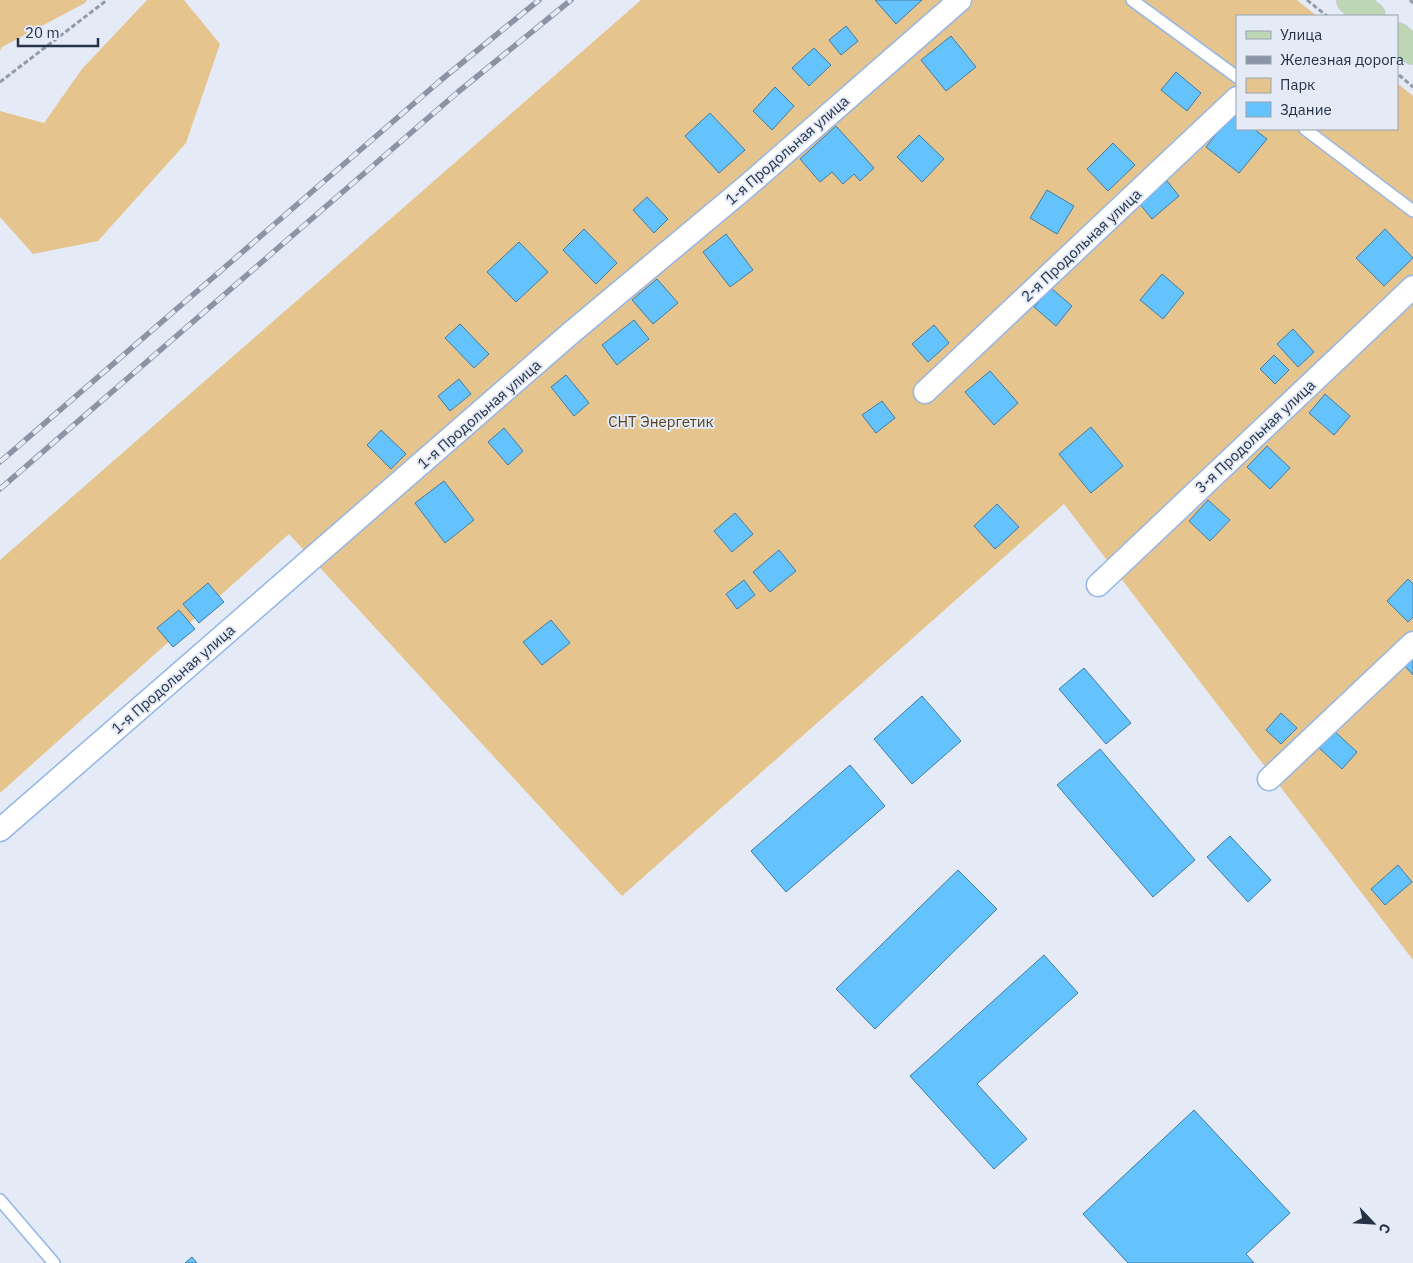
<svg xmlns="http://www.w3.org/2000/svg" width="1413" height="1263" font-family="'IBM Plex Sans',sans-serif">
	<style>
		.green { fill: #e6c48e }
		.building { fill: #64c3fd; stroke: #437b9f }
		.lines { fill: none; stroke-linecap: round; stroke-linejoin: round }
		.service-casing { stroke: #93b5e7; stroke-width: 14 }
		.minor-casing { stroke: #93b5e7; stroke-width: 25 }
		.primary-casing { stroke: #c7cacf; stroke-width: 30 }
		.path { stroke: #919ba9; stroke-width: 3; stroke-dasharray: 5 2.5; stroke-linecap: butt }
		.service { stroke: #fff; stroke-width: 11 }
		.minor { stroke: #fff; stroke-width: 22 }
		.primary { stroke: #bdd7b5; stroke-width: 28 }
		.rail-casing { stroke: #8a94a4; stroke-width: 5.5 }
		.rail { stroke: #e4ebf6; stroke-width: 4; stroke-dasharray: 11; stroke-linecap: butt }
		.labels { text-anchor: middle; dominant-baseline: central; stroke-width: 4; stroke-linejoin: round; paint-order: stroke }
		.street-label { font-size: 15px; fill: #263347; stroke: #e4ebf6 }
		.park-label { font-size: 15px; fill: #58421d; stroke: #e4ebf6 }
	</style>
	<rect width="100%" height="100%" fill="#e4ebf6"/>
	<path class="green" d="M0,0H87L85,3L2,47L0,51Z
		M147,0H184L220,44L186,143L98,241L33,254L0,217V111L44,123L82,69Z
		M641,0H1297L1317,16H1237V129H1397V83L1413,96V960L1064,504L622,896L289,534L0,793V560Z"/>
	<path class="building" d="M875,0H922L896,24Z
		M846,26L858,41L841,55L829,40Z
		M951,36L976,67L946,91L921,60Z
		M814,48L831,65L809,86L792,68Z
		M1176,72L1201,93L1187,111L1161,90Z
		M775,87L794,106L772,130L753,111Z
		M1234,112L1237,115V129H1254L1267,139L1239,173L1206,147Z
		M710,113L745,150L719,173L685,136Z
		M836,126L874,168L860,181L854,174L843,184L832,172L820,182L800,159Z
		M919,135L944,159L922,182L897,157Z
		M1113,143L1135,165L1108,191L1087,169Z
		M1167,181L1179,196L1152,219L1139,203Z
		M1047,190L1074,206L1057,234L1030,218Z
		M647,197L668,219L654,233L633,210Z
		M584,229L617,263L596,284L563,250Z
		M1385,229L1413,258L1384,286L1356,258Z
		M726,234L753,270L730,287L703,252Z
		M519,242L548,272L516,302L487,272Z
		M1162,274L1184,293L1163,319L1140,300Z
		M657,279L678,303L653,324L632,300Z
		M1051,288L1072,306L1056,326L1034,307Z
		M634,320L649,339L617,365L602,345Z
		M460,324L489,354L474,368L445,338Z
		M934,325L949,343L928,362L912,344Z
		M1293,329L1314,352L1298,367L1277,344Z
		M1274,355L1289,370L1275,384L1260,369Z
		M990,371L1018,403L994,425L965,392Z
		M566,375L589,403L574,416L551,387Z
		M459,379L471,394L450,411L438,396Z
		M1325,394L1350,416L1334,435L1309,413Z
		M882,401L895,418L876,433L862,415Z
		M1091,427L1123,466L1091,493L1059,454Z
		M504,428L523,451L508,465L488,442Z
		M381,430L406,454L391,469L367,445Z
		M1267,446L1290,468L1270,489L1247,467Z
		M444,481L474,520L445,543L415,503Z
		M1208,500L1230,520L1210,541L1189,521Z
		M997,504L1019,527L995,549L974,526Z
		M735,513L753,534L732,552L714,531Z
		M779,550L796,571L770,592L753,572Z
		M1408,579L1413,584V617L1408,622L1387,601Z
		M744,580L755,595L737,609L726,594Z
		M208,583L224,602L199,623L183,604Z
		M179,610L195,629L173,647L157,628Z
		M551,620L570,643L542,665L523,642Z
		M1413,658V675L1404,665Z
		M1084,668L1131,723L1106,744L1059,689Z
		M922,696L961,741L912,784L874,739Z
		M1281,713L1297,728L1281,744L1266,730Z
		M1332,729L1357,752L1342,769L1317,746Z
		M1100,749L1195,860L1153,897L1057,785Z
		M850,765L885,806L786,892L751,851Z
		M1230,836L1271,880L1248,902L1207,857Z
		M1398,865L1412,882L1385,905L1371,889Z
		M958,870L997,909L875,1029L836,989Z
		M1044,955L1078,993L977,1084L1027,1139L994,1169L910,1076Z
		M1194,1110L1290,1213L1246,1254L1254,1263H1128L1083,1214Z
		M192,1257L197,1263H185Z"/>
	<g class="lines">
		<defs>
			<path id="service" d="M1132,0L1237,77
				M1305,129L1413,211
				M0,1200L54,1263"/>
			<path id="minor" d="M925,392L1237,98
				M1098,585L1413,287
				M1269,779L1413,643
				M0,830L572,332L747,186L960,0"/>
			<path id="primary" d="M1351,0L1371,16
				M1397,37L1413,50"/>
		</defs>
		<use href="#service" class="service-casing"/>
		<use href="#minor" class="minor-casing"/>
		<use href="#primary" class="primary-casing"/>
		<path class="path" d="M1307,0L1327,16
			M1410,0L1413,3
			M1399,75L1413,87
			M0,82L107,0"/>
		<use href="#service" class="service"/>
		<use href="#minor" class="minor"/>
		<use href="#primary" class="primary"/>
		<defs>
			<path id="rail" d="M0,462L441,80L539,0
				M0,489L458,92L571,0"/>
		</defs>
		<use href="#rail" class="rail-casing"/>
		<use href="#rail" class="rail"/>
	</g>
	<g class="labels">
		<g class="street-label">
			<text transform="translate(787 150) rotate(-41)">1-я Продольная улица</text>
			<text transform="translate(1081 245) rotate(-43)">2-я Продольная улица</text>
			<text transform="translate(479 414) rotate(-41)">1-я Продольная улица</text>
			<text transform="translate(1255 436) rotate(-43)">3-я Продольная улица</text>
			<text transform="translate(173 679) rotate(-41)">1-я Продольная улица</text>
		</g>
		<g class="park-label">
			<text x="661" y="421">СНТ Энергетик</text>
		</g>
	</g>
	<rect x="1236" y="15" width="162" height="115" fill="#e4ebf6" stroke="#98a1b0"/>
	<rect x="1246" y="31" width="25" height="8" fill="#bdd7b5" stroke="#98a1b0"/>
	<text x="1280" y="40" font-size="15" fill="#263347">Улица</text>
	<rect x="1246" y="56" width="25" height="8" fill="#8a94a4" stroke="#98a1b0"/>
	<text x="1280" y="65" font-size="15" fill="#263347">Железная дорога</text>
	<rect x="1246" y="78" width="25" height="15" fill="#e6c48e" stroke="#98a1b0"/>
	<text x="1280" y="90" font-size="15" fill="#263347">Парк</text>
	<rect x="1246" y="102" width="25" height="15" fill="#64c3fd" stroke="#98a1b0"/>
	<text x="1280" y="115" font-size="15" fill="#263347">Здание</text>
	<g transform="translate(1373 1223) rotate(115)" stroke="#e4ebf6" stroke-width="4" paint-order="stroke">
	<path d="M0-4L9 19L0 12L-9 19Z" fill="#263347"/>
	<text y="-8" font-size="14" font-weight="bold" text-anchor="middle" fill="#263347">С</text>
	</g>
	<path d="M18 38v8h80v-8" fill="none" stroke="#263347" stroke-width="2.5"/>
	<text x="25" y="38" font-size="15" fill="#263347" stroke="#e4ebf6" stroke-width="4" paint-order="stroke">20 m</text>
</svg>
